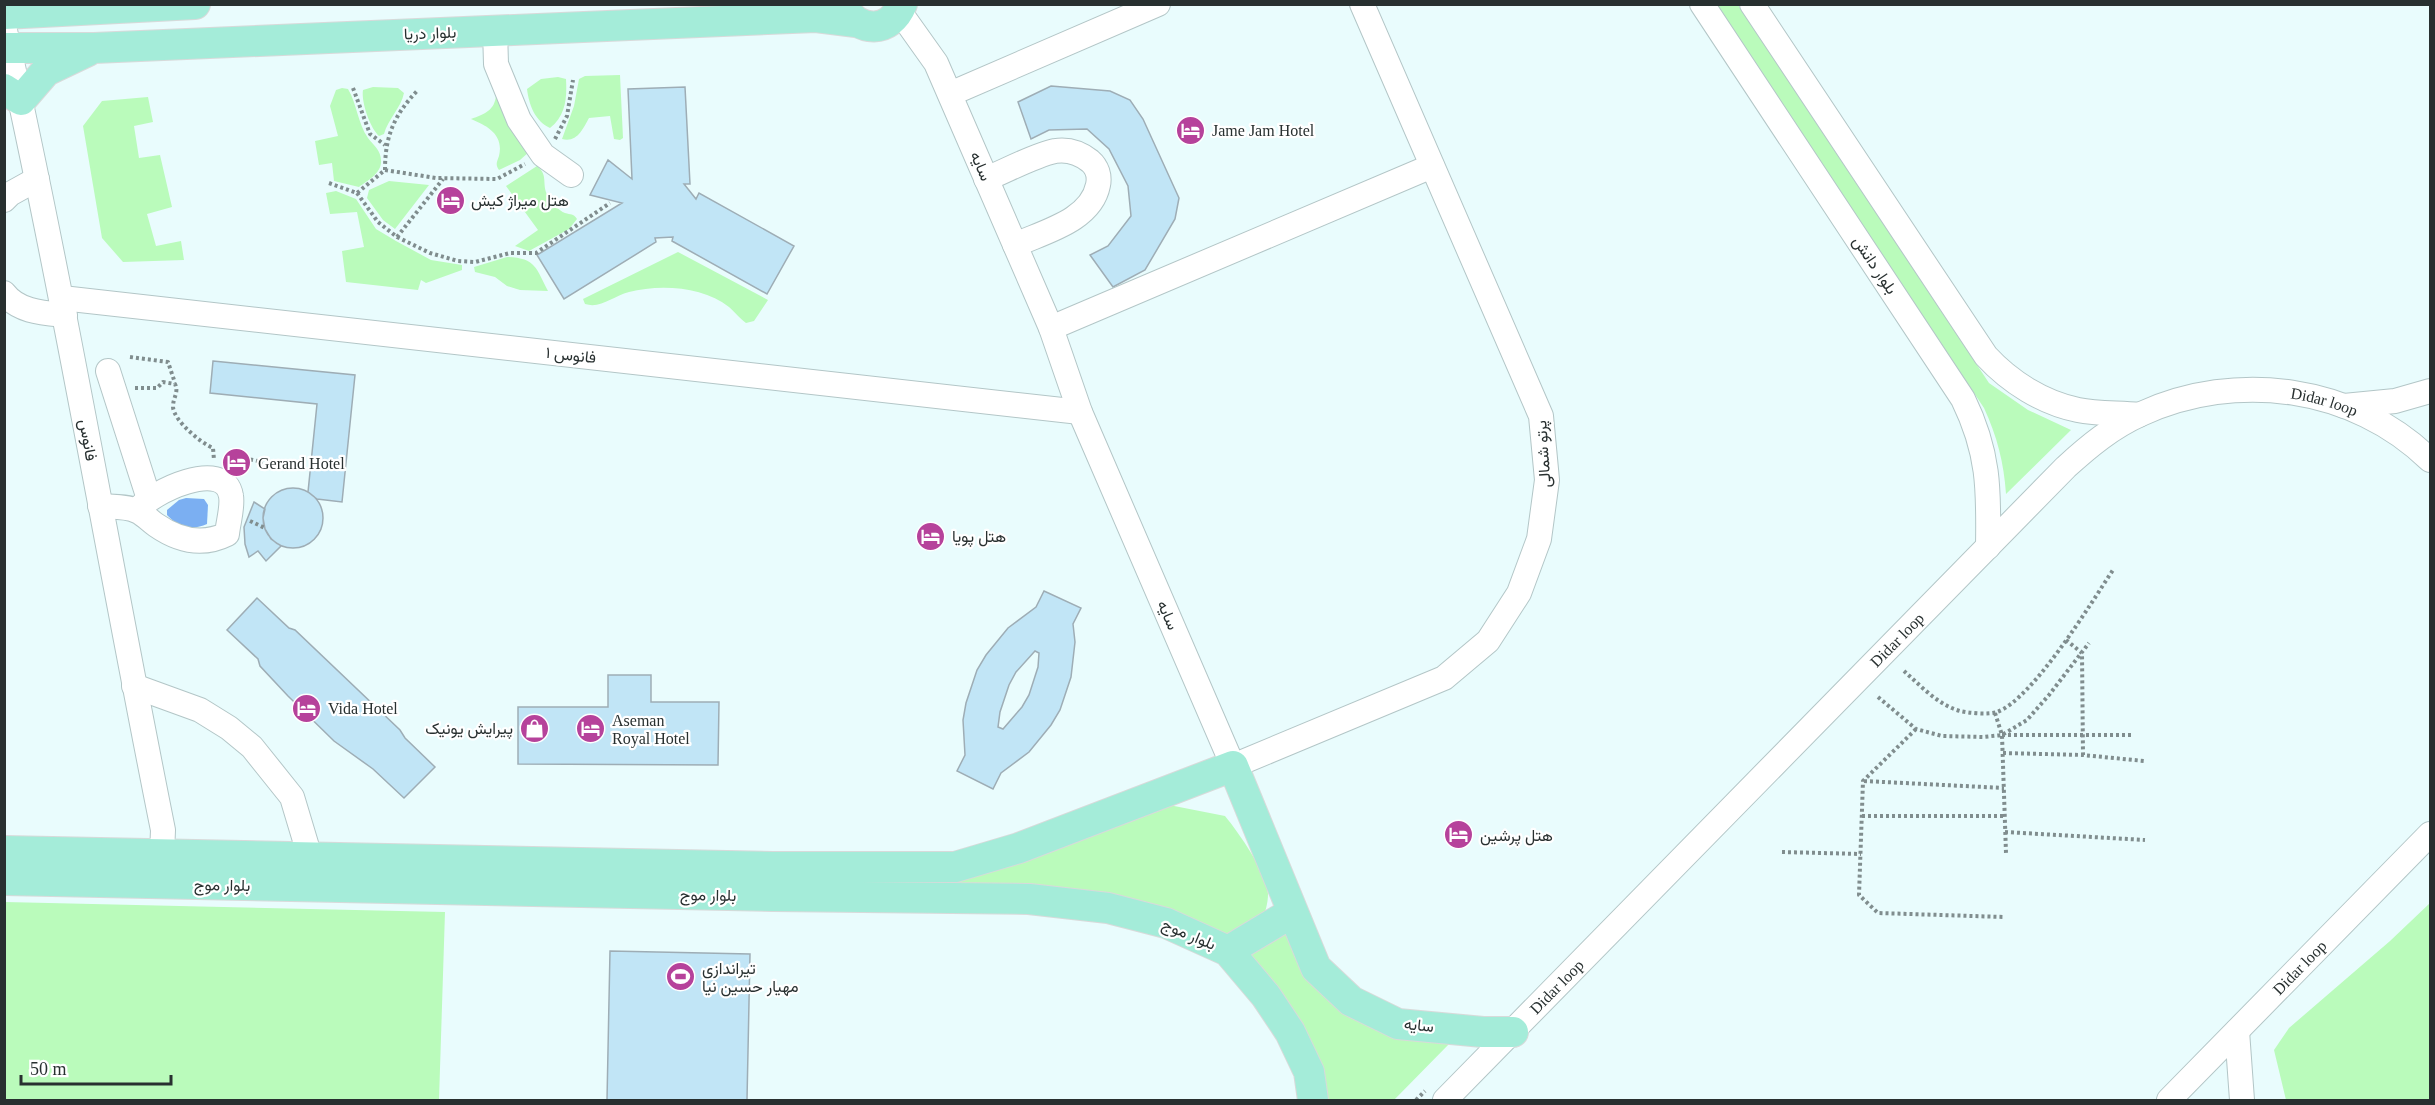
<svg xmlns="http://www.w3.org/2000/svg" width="2435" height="1105" font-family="'Times New Roman',Vazirmatn,serif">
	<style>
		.green { fill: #bafbbb }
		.water { fill: #7baff2 }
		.building { fill: #c1e5f6; stroke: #9eadb5; stroke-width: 1.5; fill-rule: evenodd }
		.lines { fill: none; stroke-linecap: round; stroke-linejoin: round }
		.minor-casing { stroke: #b3c6c7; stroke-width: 26 }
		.major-casing { stroke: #d8dada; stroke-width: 32 }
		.path { stroke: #808d8e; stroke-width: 4; stroke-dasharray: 3 3; stroke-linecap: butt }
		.minor { stroke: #fff; stroke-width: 24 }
		.major { stroke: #a4ecd9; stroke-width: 30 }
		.labels { text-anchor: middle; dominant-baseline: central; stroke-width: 4.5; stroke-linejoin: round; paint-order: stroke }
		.street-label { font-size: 16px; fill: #283030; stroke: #fff }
		.poi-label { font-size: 16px; fill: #283030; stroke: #fff; text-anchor: start }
	</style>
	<rect width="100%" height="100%" fill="#e9fcfd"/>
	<path class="green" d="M1716,5H1738L1989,383L2028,410L2071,430L2006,494C2004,463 1997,436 1984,408Z
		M620,75L623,138L620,140L614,139L610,116L589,118C583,129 577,143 562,139L574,106L579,79L585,76Z
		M558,77L566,79C567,98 566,115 550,128C535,121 529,105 527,89L541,79Z
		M373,87L398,88L404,93C401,108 388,119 384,134L379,136C370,128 361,102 363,90Z
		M342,88L348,89C357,104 358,124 368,138C374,146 382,151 381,163C380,174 367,181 359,187L334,181L332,163L319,165L315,141L338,136L330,106L336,90Z
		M496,95L529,152L520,160L499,170C495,164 497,162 499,156C504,135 488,126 471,119C485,114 495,110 496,95Z
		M148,97L153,122L134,126L139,158L160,155L172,207L147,214L156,246L181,241L184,260L123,262L102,238L83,126L102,101Z
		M537,166C549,175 541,185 548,196C551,202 559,211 565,213C571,215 573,213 577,219L569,229L529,251L515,246L538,230L506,186Z
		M389,181L429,185L395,229L383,220L367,198L369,190Z
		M336,191L356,199L376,229L396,241L431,260L462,265V270L426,283L421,280L418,290L346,282L342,251L364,247L357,212L330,214L326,193Z
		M678,252L768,300L754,321L746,323C739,318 735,312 729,307C703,286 659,284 629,292C613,296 601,309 585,304L583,299Z
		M507,257C536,258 536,268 548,291L520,290L507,286L495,277L475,272L474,267Z
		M1164,804L1225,816C1239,833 1267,873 1268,894C1268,904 1265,912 1262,922L1232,936L840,887L942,881Z
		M5,902L445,912L439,1100H5Z
		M2430,903V1100H2286L2274,1050L2289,1028L2390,941Z
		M1281,925L1308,971L1450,1043L1394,1100H1321L1237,955Z"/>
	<path class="water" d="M186,498L204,499L208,505L207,524C192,531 178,527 167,515V510L179,500Z"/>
	<path class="building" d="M1051,86L1110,91L1130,100L1143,119L1179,198L1175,219L1145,270L1113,287L1090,255L1108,246L1131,216L1128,186L1109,149L1087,129L1049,130L1031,139L1018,102Z
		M685,87L690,184H684L696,199L699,193L794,246L767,294L672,241L673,237L655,238L656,242L564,299L537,255L622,203L590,195L608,160L632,179L628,89Z
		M213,361L355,375L342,502L317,499L308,492L317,404L210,393Z
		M263 518a30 30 0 1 1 60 0a30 30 0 1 1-60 0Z
		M254,502L265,509L263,518L265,529L271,539L281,546L266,561L258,551L249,557L245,544L244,527Z
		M1044,591L1081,608L1073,624L1075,642L1071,677L1060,710L1051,725L1029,752L1001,773L993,789L957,771L965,755L963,720L966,703L977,670L986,655L1008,628L1036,607ZM1035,651L1039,653L1038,667L1029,695L1022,707L1003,729L998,727L1000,712L1009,685L1016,672Z
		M257,598L289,628L295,630L400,730L405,738L435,767L404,798L373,769L334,741L288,696L260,666L258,659L227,630Z
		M608,675H651V702H719L718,765L518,764V707H608Z
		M610,951L750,954L747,1100H607Z"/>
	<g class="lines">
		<defs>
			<g id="minor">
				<path d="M1702,4L1963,399C1989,452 1989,489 1988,547"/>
				<path d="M1752,4L1986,356C2010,382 2043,403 2078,410C2097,414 2119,413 2139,415"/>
				<path d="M899,11L936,63L1051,328L1080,412L1233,766L1444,678L1488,641L1519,593L1539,539L1547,480L1541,416L1362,4"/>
				<path d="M4,26C64,293 109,562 163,830L162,854"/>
				<path d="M495,30L496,64L519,120L543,155L571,175"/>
				<path d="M950,94L1158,4"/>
				<path d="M986,179C1006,171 1035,155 1055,151C1068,149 1080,153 1090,161C1097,167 1100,176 1098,185C1091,221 1043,232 1015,245"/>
				<path d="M4,200L10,194L37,179"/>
				<path d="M4,293C18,312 44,313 65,315"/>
				<path d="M62,298L1080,412"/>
				<path d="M1051,328L1432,166"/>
				<path d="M108,371L149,499"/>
				<path d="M2344,406L2395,401L2430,391"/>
				<path d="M100,506C111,507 127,506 137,511C144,514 150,521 156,525C179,541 203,546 227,534C228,523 233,507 231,496C225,457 150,492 137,511"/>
				<path d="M134,686L200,710L229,728L252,747L292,797L310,857"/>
				<path d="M2237,1031L2242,1100"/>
				<path id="s1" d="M1445,1100L2066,467C2089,446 2112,427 2141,414C2237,370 2354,386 2430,460"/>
				<path id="s2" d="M2169,1100L2430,834"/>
			</g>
			<path id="major" d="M843,7C859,33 890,34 902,4
				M4,14L195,4
				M4,48H94L816,17L856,22
				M4,89L21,100L46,71L88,51
				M4,851L773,867H955L1019,848L1233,766L1316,968L1351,1001L1398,1024L1483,1032H1513
				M4,880L773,896L1029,899L1108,908L1166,923L1228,951L1266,996L1290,1032L1309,1072L1313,1100
				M1228,951L1293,912"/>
		</defs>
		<use href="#minor" class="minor-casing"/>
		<use href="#major" class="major-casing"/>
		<path class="path" d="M353,88L370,134L385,145
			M555,139L567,116L573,80
			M385,170C385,136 394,115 418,90
			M329,183L357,193L385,170L436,178L497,179L525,164
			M357,193L378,222L397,237L430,253L458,261L475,262L510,253H536L610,203
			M397,237L443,179
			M130,357L168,362L175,383
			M135,388H157L163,382L175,384C179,393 173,397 173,407C174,421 201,443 213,448L214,460
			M228,463L238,457L263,462
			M250,521L265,528
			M2066,640L2082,653L2083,755
			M1904,671C1921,686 1938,705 1960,711C1969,713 1988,715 1997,712C2033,699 2091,603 2113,570
			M1878,697L1916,729L1942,736L1983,737L2002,735L2027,720L2049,695L2089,643
			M1995,713L2002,735L2006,853
			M1916,729L1863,781L1859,895L1878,913L2004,917
			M2002,735H2133
			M2003,753L2083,755L2144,761
			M1864,781L2004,788
			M1862,816H2005
			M2005,832L2145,840
			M1782,852L1861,854
			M1416,1100L1425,1091"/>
		<use href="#minor" class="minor"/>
		<use href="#major" class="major"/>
	</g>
	<defs>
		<symbol id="hotel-disc" viewBox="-11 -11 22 22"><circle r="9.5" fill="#b6429b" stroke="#fff"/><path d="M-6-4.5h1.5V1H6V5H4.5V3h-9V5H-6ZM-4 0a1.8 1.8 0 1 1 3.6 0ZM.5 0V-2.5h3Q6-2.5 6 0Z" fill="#fff"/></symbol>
		<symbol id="shop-disc" viewBox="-11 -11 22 22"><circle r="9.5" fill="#b6429b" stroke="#fff"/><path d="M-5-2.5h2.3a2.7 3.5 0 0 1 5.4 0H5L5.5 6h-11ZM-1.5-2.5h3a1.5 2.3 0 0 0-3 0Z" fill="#fff"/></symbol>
		<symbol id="stadium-disc" viewBox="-11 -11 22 22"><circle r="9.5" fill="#b6429b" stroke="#fff"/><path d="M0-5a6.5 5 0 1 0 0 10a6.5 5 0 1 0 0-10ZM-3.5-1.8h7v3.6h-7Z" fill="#fff"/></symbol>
	</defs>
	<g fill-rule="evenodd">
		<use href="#hotel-disc" x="1174" y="114" width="33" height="33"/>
		<use href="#hotel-disc" x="434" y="184" width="33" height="33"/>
		<use href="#hotel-disc" x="220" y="446" width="33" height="33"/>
		<use href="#hotel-disc" x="914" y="520" width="33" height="33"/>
		<use href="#hotel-disc" x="290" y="692" width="33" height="33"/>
		<use href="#shop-disc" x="518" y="712" width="33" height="33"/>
		<use href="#hotel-disc" x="574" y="712" width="33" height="33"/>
		<use href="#hotel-disc" x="1442" y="818" width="33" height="33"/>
		<use href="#stadium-disc" x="664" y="960" width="33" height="33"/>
	</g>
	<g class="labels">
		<g class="street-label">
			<text transform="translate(430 33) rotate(-2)">بلوار دریا</text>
			<text transform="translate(981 166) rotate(67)">سایه</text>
			<text transform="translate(1875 265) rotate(56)">بلوار دانش</text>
			<text transform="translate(571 355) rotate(6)">فانوس ۱</text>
			<text stroke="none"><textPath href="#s1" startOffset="1167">Didar loop</textPath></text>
			<text transform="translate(88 440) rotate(80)">فانوس</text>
			<text transform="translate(1543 454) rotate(-94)">پرتو شمالی</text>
			<text transform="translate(1168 615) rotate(67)">سایه</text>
			<text stroke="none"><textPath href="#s1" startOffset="645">Didar loop</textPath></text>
			<text transform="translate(222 885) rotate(1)">بلوار موج</text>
			<text transform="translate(708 895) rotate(1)">بلوار موج</text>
			<text transform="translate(1189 934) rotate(23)">بلوار موج</text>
			<text stroke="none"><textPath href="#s2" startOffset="186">Didar loop</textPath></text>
			<text stroke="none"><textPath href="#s1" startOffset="159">Didar loop</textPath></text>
			<text transform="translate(1419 1025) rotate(6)">سایه</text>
		</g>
		<g class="poi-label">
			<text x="1212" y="130">Jame Jam Hotel</text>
			<text x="471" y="200">هتل میراژ کیش</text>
			<text x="258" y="463">Gerand Hotel</text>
			<text x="952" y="536">هتل پویا</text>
			<text x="328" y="708">Vida Hotel</text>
			<text x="612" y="720">Aseman<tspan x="612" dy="18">Royal Hotel</tspan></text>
			<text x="513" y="728" text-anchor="end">پیرایش یونیک</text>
			<text x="1480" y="835">هتل پرشین</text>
			<text x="702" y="968">تیراندازی<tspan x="702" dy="18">مهیار حسین نیا</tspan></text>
		</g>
	</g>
	<rect width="2435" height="1105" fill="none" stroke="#283030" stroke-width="12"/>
	<path d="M21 1075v9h150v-9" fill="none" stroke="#283030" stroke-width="3"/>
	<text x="30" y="1075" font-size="18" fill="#283030" stroke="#ffffff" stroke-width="4.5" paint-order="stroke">50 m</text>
</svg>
